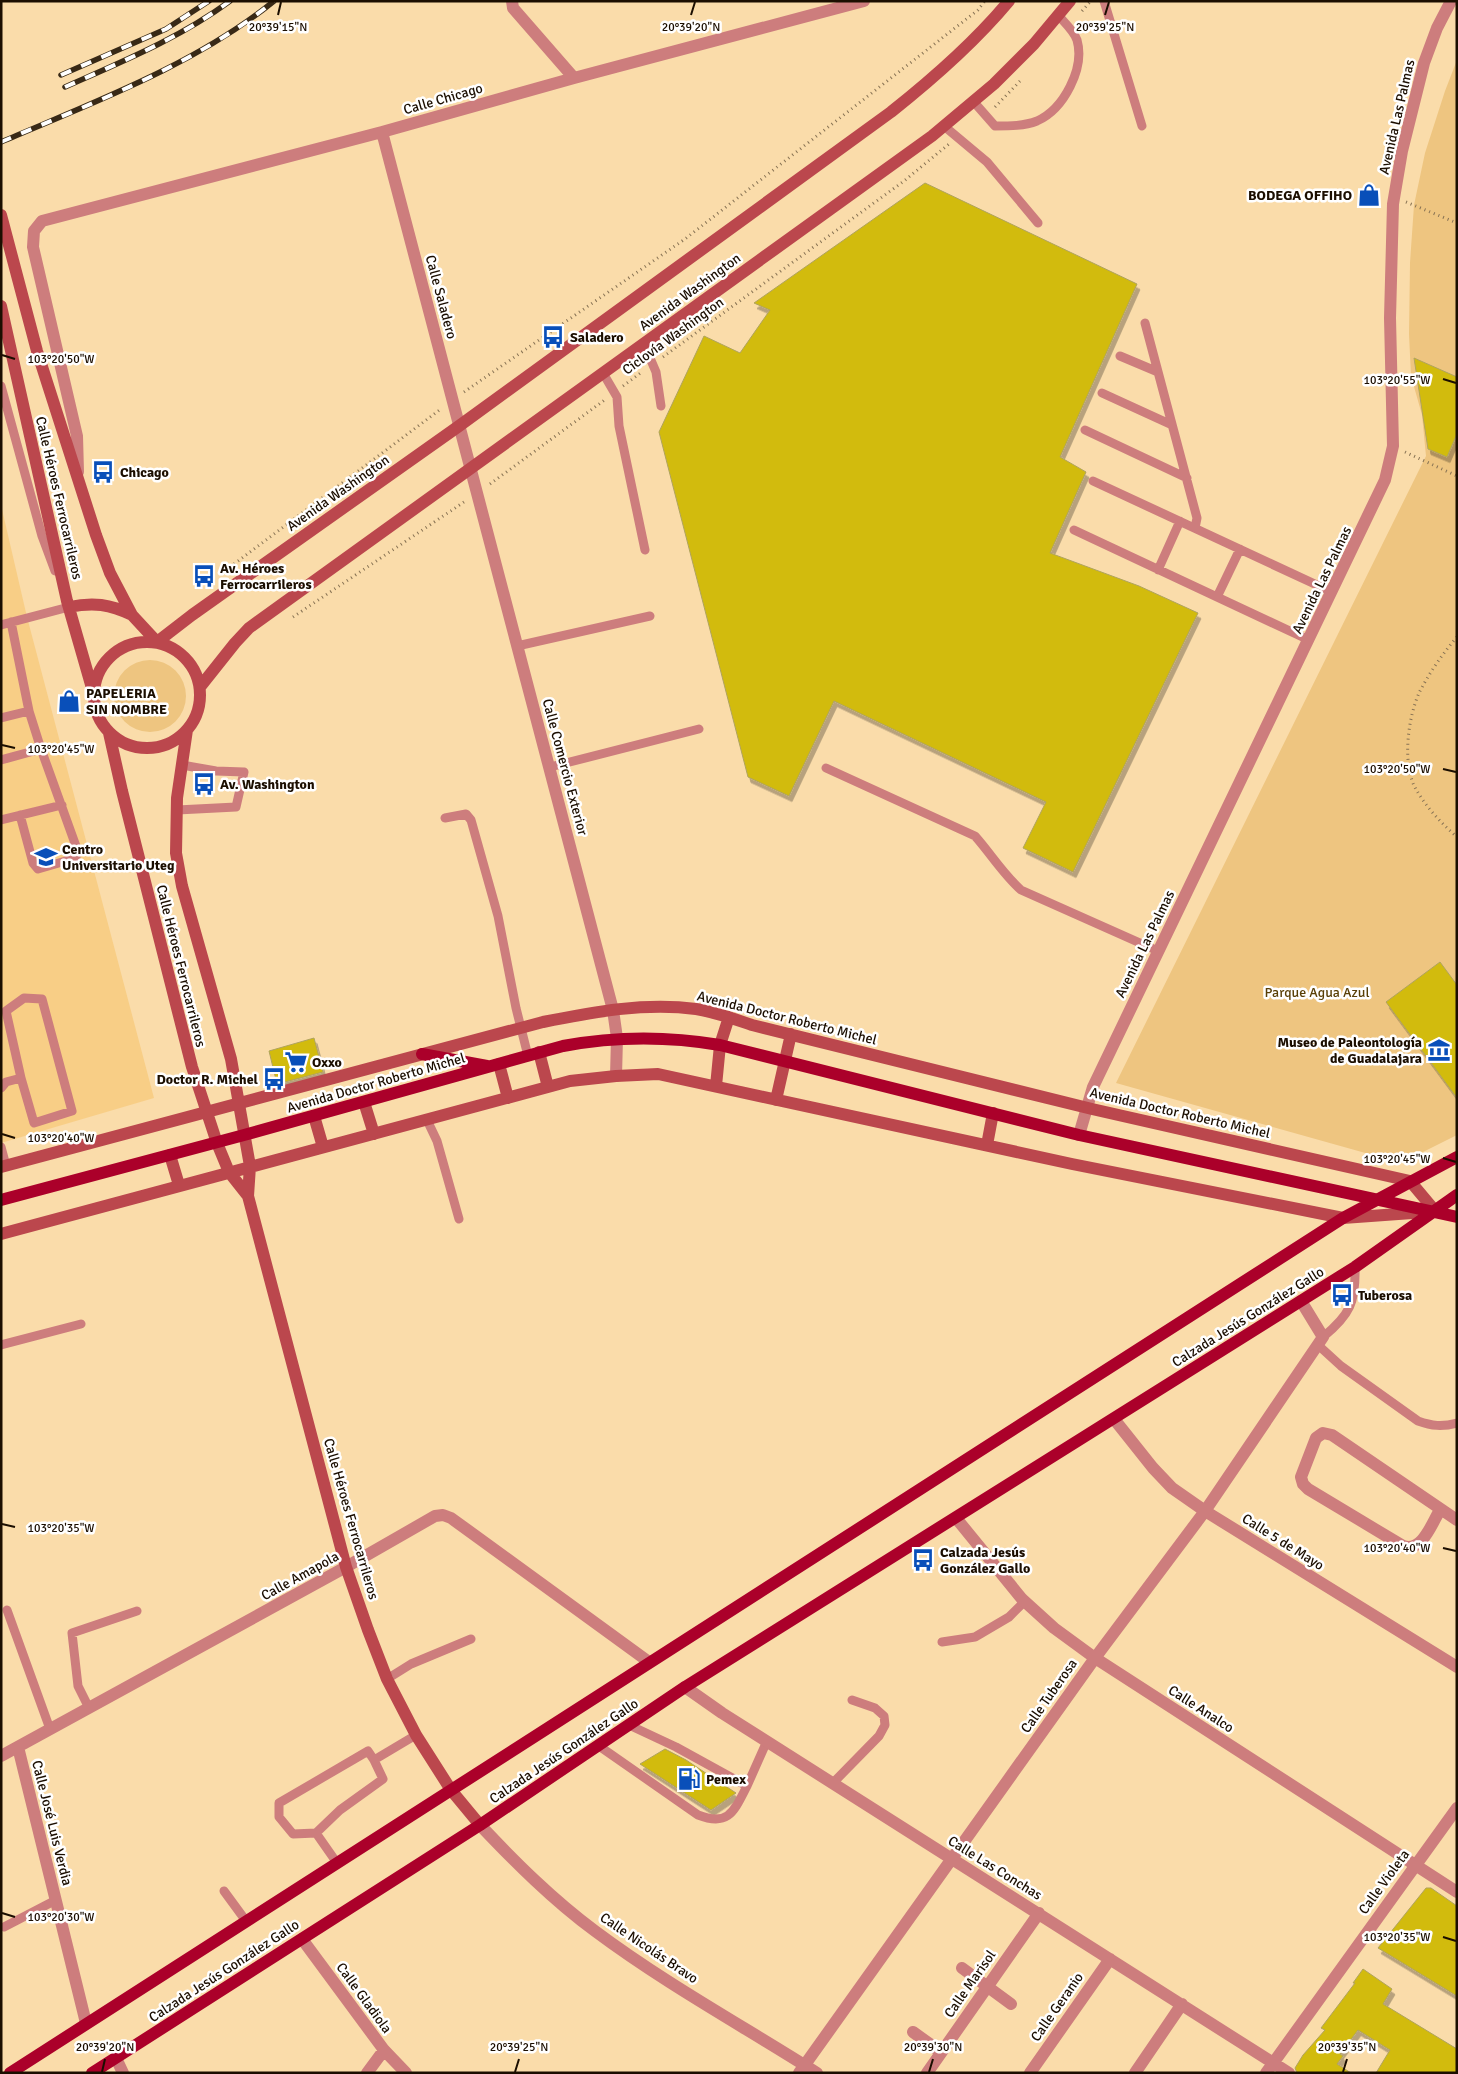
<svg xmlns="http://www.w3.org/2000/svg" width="1458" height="2074" font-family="Signika,sans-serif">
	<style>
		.built { fill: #f8ce86 }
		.green { fill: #eec580 }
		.building { fill: #d2bb0e; stroke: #afa35e; filter: url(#shadow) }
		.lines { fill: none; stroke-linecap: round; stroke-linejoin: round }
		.path { stroke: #877253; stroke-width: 3; stroke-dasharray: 1 4; stroke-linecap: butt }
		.service { stroke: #cd7d7d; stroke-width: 9 }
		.minor { stroke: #cd7d7d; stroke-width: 12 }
		.tertiary { stroke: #cd7d7d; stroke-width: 12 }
		.secondary { stroke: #bb474d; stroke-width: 12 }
		.primary { stroke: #ab002a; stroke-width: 12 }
		.rail-casing { stroke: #382916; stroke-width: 5.5 }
		.rail { stroke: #fff; stroke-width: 4; stroke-dasharray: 11; stroke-linecap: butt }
		.ticks { fill: none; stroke: #1b0e00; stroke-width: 2 }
		.labels { text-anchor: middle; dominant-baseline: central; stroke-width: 5; stroke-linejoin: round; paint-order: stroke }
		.street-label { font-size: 14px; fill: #1b0e00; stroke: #fff }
		.poi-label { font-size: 14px; font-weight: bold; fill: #1b0e00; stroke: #fff; text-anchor: start }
		.park-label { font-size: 14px; fill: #593f06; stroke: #fff }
		.ticks-label { font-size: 12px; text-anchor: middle; fill: #1b0e00; stroke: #fff; stroke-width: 5; stroke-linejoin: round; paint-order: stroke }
	</style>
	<defs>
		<filter id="shadow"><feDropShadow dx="3" dy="5.5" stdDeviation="0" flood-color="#0004"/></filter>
	</defs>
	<rect width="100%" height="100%" fill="#fadcaa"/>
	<path class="built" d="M1,505L27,617L154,1098L1,1143Z"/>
	<path class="green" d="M1457,60V1135L1401,1163L1116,1083L1426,456L1422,415L1411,376L1409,334L1410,263L1414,205L1425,153L1445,91Z
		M114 696a36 36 0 1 1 72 0a36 36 0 1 1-72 0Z"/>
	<path class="building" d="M925,183L1137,284L1060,457L1086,472L1050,553L1139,586L1198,613L1073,872L1023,848L1046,802L834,701L789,796L748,777L659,432L704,336L740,353L770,310L754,303Z
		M1414,358L1457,377V434L1447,457L1428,449Z
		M1440,962L1457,985V1098L1386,1002Z
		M314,1038L323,1072L277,1084L269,1051Z
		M665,1749L686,1760L736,1793L711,1810L640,1764Z
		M1426,1888H1431L1457,1906V1996L1378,1948Z
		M1363,1969L1392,1989L1383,2004L1457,2049V2073H1376L1390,2050L1358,2030L1340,2054L1343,2056L1337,2064L1351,2073H1297L1295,2068L1303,2055L1325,2030L1321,2028L1355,1983H1353Z"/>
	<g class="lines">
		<path class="path" d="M1082,11L1091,1
			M995,107L1022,79
			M1406,202L1457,223
			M663,357L904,181L949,144
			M623,386L642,372
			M464,392L685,239L978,10L985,1
			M1405,452L1457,476
			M490,484L606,399
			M222,573L441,409
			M293,617L464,502
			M1457,637C1443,653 1430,672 1420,691C1408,716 1401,766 1417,791C1427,808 1442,824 1457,837"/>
		<path class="service" d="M1104,1L1142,126
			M973,101L995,126C1010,126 1024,126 1037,121C1064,109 1085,68 1077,40C1074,31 1064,22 1058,15
			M944,126L987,162L1038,223
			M1145,323L1197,518L1195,528
			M644,344L656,372L661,406
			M1120,356L1158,372
			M603,373L617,397L619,426L645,550
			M1,386L42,536L55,571
			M1102,393L1172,425
			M1085,430L1187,478
			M1093,481L1332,592
			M1074,530L1309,640
			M1158,570L1180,521
			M1217,597L1240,549
			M1,625L69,607
			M517,646L650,616
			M1,718L29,711L11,622
			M1,760L41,749L29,711
			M550,767L699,729
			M826,768L975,836C991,854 1003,874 1021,890L1158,951
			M177,810L236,807L244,772L216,771L182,765
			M20,815L33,863L38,869L76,858L77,849L41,749
			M445,818L466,814L471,820L498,916L516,1008L528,1056
			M1,820L62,805
			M1,1088L6,1082L21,1078L6,1011L24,998L42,999L72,1111L34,1123L21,1078
			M427,1120L437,1141L459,1219
			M1,1147L6,1166
			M1323,1337C1350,1315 1356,1302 1355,1267
			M1,1345L81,1324
			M1318,1345L1341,1366L1418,1421C1432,1426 1442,1427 1457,1423
			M7,1610L50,1729
			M942,1642L975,1637L1009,1617L1025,1601
			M387,1679L411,1664L471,1639
			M89,1708L78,1686L72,1633L137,1611
			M629,1725L676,1747L747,1786L767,1741
			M599,1746L698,1815C729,1827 734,1811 747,1786
			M833,1783L879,1736L885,1725L884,1716L875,1708L852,1700
			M316,1833L293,1834L279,1817V1803L368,1751L374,1760
			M337,1863L316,1833L340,1810L383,1779L374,1760L416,1735
			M224,1891L246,1921
			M4,1927L56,1900"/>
		<path class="minor" d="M512,1L513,8L574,78
			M382,132L613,1010L617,1038L616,1076
			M78,472L77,436L33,247L34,231L42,221L382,132L574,78L864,1
			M1079,1135L1093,1087L1385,480L1393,446L1390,318L1393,204L1402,151L1424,63L1437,28L1451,1
			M1114,1419L1153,1468L1172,1488L1205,1511L1457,1667
			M1440,1510C1432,1523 1422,1553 1403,1546L1308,1489L1303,1484L1301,1477L1316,1438L1323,1433L1332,1435L1457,1520
			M956,1518L1022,1599L1054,1628L1095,1658L1457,1892
			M685,1687L722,1713L1289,2073
			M18,1747L86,2023
			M1,1756L346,1567L435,1516L443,1515L451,1518L649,1662
			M302,1939L384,2050L406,2073
			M962,1968L1011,2004
			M913,2032L941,2052
			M116,2058L123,2073
			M367,2073L384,2050
			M799,2073L1095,1658L1205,1511L1323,1337L1301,1301
			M927,2073L1039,1913
			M1030,2073L1110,1959
			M1135,2073L1182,2004
			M1266,2073L1457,1808"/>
		<path class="tertiary" d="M480,1825C516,1863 553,1900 595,1931C666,1984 743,2026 817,2073"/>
		<path class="secondary" d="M1,215L37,351L96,535L110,573L132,615L157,642L192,615L459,426L891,112C934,78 974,43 1009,1
			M1,306L67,601L94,695
			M69,607C93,602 110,604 132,615
			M94 695a53 53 0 1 1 106 0a53 53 0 1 1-106 0Z
			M200,687L235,643L249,628L932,136L994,84L1034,44L1070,1
			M187,730L177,798L176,853L182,886L231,1059L250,1166L248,1196L346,1567L368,1630L387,1679L416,1735L451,1790L480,1825
			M109,733L122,791L192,1067L217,1143L229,1172L248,1196
			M539,1052L548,1087
			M499,1064L508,1098
			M716,1086L720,1045L729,1017
			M776,1100L791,1034
			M364,1102L374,1134
			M314,1116L323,1147
			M987,1145L993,1113
			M170,1155L179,1185
			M1,1167L543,1022C593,1012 645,1002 696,1009C715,1012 734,1019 752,1025L1092,1109L1410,1181L1436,1212
			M1,1234L570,1081L616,1076L658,1074L1072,1164L1343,1218L1426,1212"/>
		<path class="primary" d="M422,1054L487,1066
			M1,1200L244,1135L563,1046C616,1036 667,1036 720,1045L1079,1135L1457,1217
			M10,2073L1343,1218L1457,1157
			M92,2073L480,1825L685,1687L1355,1267L1457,1195"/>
		<defs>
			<path id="rail" d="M61,75L166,29L209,1
				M65,87C121,62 180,38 230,1
				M1,142C92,103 197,64 274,1"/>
		</defs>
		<use href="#rail" class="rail-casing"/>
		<use href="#rail" class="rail"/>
	</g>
	<path class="ticks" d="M278,15L281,2M691,15L695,2M1105,15L1109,2M2,355L15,359M1443,379L1456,383M2,745L15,748M1443,769L1456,772M2,1134L15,1138M1443,1158L1456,1162M2,1524L15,1527M1443,1548L1456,1551M2,1913L15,1917M1443,1937L1456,1941M102,2072L105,2059M515,2072L519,2059M929,2072L933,2059M1343,2072L1347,2059"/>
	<defs>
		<symbol id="shop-bare" viewBox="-9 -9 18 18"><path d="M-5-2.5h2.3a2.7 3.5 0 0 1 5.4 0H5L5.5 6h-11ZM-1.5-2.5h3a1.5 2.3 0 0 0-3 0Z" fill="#094fb9" stroke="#fff" stroke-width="2.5" paint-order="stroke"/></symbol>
		<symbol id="bus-bare" viewBox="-9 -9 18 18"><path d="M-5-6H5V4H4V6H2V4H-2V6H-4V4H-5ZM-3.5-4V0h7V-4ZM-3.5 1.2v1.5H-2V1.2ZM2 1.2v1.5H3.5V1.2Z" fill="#094fb9" stroke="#fff" stroke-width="2.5" paint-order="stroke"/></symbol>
		<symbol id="university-bare" viewBox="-9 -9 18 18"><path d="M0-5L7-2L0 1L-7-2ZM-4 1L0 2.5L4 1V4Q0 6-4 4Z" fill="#094fb9" stroke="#fff" stroke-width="2.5" paint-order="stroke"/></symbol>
		<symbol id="museum-bare" viewBox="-9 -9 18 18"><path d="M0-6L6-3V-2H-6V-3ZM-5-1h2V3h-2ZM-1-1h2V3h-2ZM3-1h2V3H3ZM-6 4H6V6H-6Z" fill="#094fb9" stroke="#fff" stroke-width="2.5" paint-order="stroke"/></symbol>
		<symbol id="supermarket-bare" viewBox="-9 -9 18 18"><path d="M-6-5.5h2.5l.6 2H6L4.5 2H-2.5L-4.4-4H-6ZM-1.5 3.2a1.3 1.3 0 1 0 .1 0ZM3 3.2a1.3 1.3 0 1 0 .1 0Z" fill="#094fb9" stroke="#fff" stroke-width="2.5" paint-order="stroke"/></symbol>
		<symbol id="fuel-bare" viewBox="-9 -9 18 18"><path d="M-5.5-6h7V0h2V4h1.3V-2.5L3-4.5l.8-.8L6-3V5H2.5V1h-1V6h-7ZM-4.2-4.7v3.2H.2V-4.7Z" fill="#094fb9" stroke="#fff" stroke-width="2.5" paint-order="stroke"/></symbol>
	</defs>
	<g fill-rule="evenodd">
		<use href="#shop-bare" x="1353" y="179" width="32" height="32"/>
		<use href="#bus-bare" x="537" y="321" width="32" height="32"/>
		<use href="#bus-bare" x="87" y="456" width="32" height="32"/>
		<use href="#bus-bare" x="188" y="560" width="32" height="32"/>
		<use href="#shop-bare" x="53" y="685" width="32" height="32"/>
		<use href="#bus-bare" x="188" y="768" width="32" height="32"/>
		<use href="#university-bare" x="30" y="841" width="32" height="32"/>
		<use href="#museum-bare" x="1423" y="1034" width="32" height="32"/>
		<use href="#supermarket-bare" x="280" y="1046" width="32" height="32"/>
		<use href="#bus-bare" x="258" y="1063" width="32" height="32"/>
		<use href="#bus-bare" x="1326" y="1279" width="32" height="32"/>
		<use href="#bus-bare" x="907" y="1544" width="32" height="32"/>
		<use href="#fuel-bare" x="673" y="1763" width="32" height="32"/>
	</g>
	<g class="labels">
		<g class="street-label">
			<text transform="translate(443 99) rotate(-16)">Calle Chicago</text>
			<text transform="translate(1397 117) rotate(-77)">Avenida Las Palmas</text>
			<text transform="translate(690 292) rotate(-36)">Avenida Washington</text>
			<text transform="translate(441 297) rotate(75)">Calle Saladero</text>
			<text transform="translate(673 336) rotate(-36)">Ciclovía Washington</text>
			<text transform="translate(338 493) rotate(-35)">Avenida Washington</text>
			<text transform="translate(59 498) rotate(77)">Calle Héroes Ferrocarrileros</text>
			<text transform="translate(1322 580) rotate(-64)">Avenida Las Palmas</text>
			<text transform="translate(565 767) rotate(75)">Calle Comercio Exterior</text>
			<text transform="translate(1145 944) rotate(-64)">Avenida Las Palmas</text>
			<text transform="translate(181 966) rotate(76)">Calle Héroes Ferrocarrileros</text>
			<text transform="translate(787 1018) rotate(14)">Avenida Doctor Roberto Michel</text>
			<text transform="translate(376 1083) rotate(-16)">Avenida Doctor Roberto Michel</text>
			<text transform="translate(1180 1113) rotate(13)">Avenida Doctor Roberto Michel</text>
			<text transform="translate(1248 1317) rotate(-32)">Calzada Jesús González Gallo</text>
			<text transform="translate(351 1519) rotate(74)">Calle Héroes Ferrocarrileros</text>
			<text transform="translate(1283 1542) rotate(32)">Calle 5 de Mayo</text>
			<text transform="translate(300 1576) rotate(-29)">Calle Amapola</text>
			<text transform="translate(1049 1696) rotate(-55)">Calle Tuberosa</text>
			<text transform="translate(1201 1709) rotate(33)">Calle Analco</text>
			<text transform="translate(564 1751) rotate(-34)">Calzada Jesús González Gallo</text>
			<text transform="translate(52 1823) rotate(76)">Calle José Luis Verdia</text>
			<text transform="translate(995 1868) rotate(32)">Calle Las Conchas</text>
			<text transform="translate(1384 1882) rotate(-54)">Calle Violeta</text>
			<text transform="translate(649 1948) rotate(34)">Calle Nicolás Bravo</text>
			<text transform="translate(224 1971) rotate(-33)">Calzada Jesús González Gallo</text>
			<text transform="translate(970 1984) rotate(-55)">Calle Marisol</text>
			<text transform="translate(364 1998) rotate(54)">Calle Gladiola</text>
			<text transform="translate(1057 2007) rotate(-55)">Calle Geranio</text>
		</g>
		<g class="poi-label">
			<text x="1352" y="195" text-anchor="end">BODEGA OFFIHO</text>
			<text x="570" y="337">Saladero</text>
			<text x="120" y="472">Chicago</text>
			<text x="220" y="568">Av. Héroes<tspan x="220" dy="16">Ferrocarrileros</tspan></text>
			<text x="86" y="693">PAPELERIA<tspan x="86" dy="16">SIN NOMBRE</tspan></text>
			<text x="220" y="784">Av. Washington</text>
			<text x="62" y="849">Centro<tspan x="62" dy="16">Universitario Uteg</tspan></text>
			<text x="1422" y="1042" text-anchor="end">Museo de Paleontología<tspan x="1422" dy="16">de Guadalajara</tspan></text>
			<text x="312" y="1062">Oxxo</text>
			<text x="258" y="1079" text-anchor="end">Doctor R. Michel</text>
			<text x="1358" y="1295">Tuberosa</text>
			<text x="940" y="1552">Calzada Jesús<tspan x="940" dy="16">González Gallo</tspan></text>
			<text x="706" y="1779">Pemex</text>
		</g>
		<g class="park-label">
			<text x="1317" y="992">Parque Agua Azul</text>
		</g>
	</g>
	<g class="ticks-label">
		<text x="278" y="31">20°39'15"N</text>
		<text x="691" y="31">20°39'20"N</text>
		<text x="1105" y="31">20°39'25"N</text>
		<text x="61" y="363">103°20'50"W</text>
		<text x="1397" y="384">103°20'55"W</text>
		<text x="61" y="753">103°20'45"W</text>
		<text x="1397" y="773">103°20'50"W</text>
		<text x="61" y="1142">103°20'40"W</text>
		<text x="1397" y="1163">103°20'45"W</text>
		<text x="61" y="1532">103°20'35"W</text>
		<text x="1397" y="1552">103°20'40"W</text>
		<text x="61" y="1921">103°20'30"W</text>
		<text x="1397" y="1941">103°20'35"W</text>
		<text x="105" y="2051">20°39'20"N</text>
		<text x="519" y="2051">20°39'25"N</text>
		<text x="933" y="2051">20°39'30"N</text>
		<text x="1347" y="2051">20°39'35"N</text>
	</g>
	<rect width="1458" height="2074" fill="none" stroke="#1b0e00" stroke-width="5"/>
</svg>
